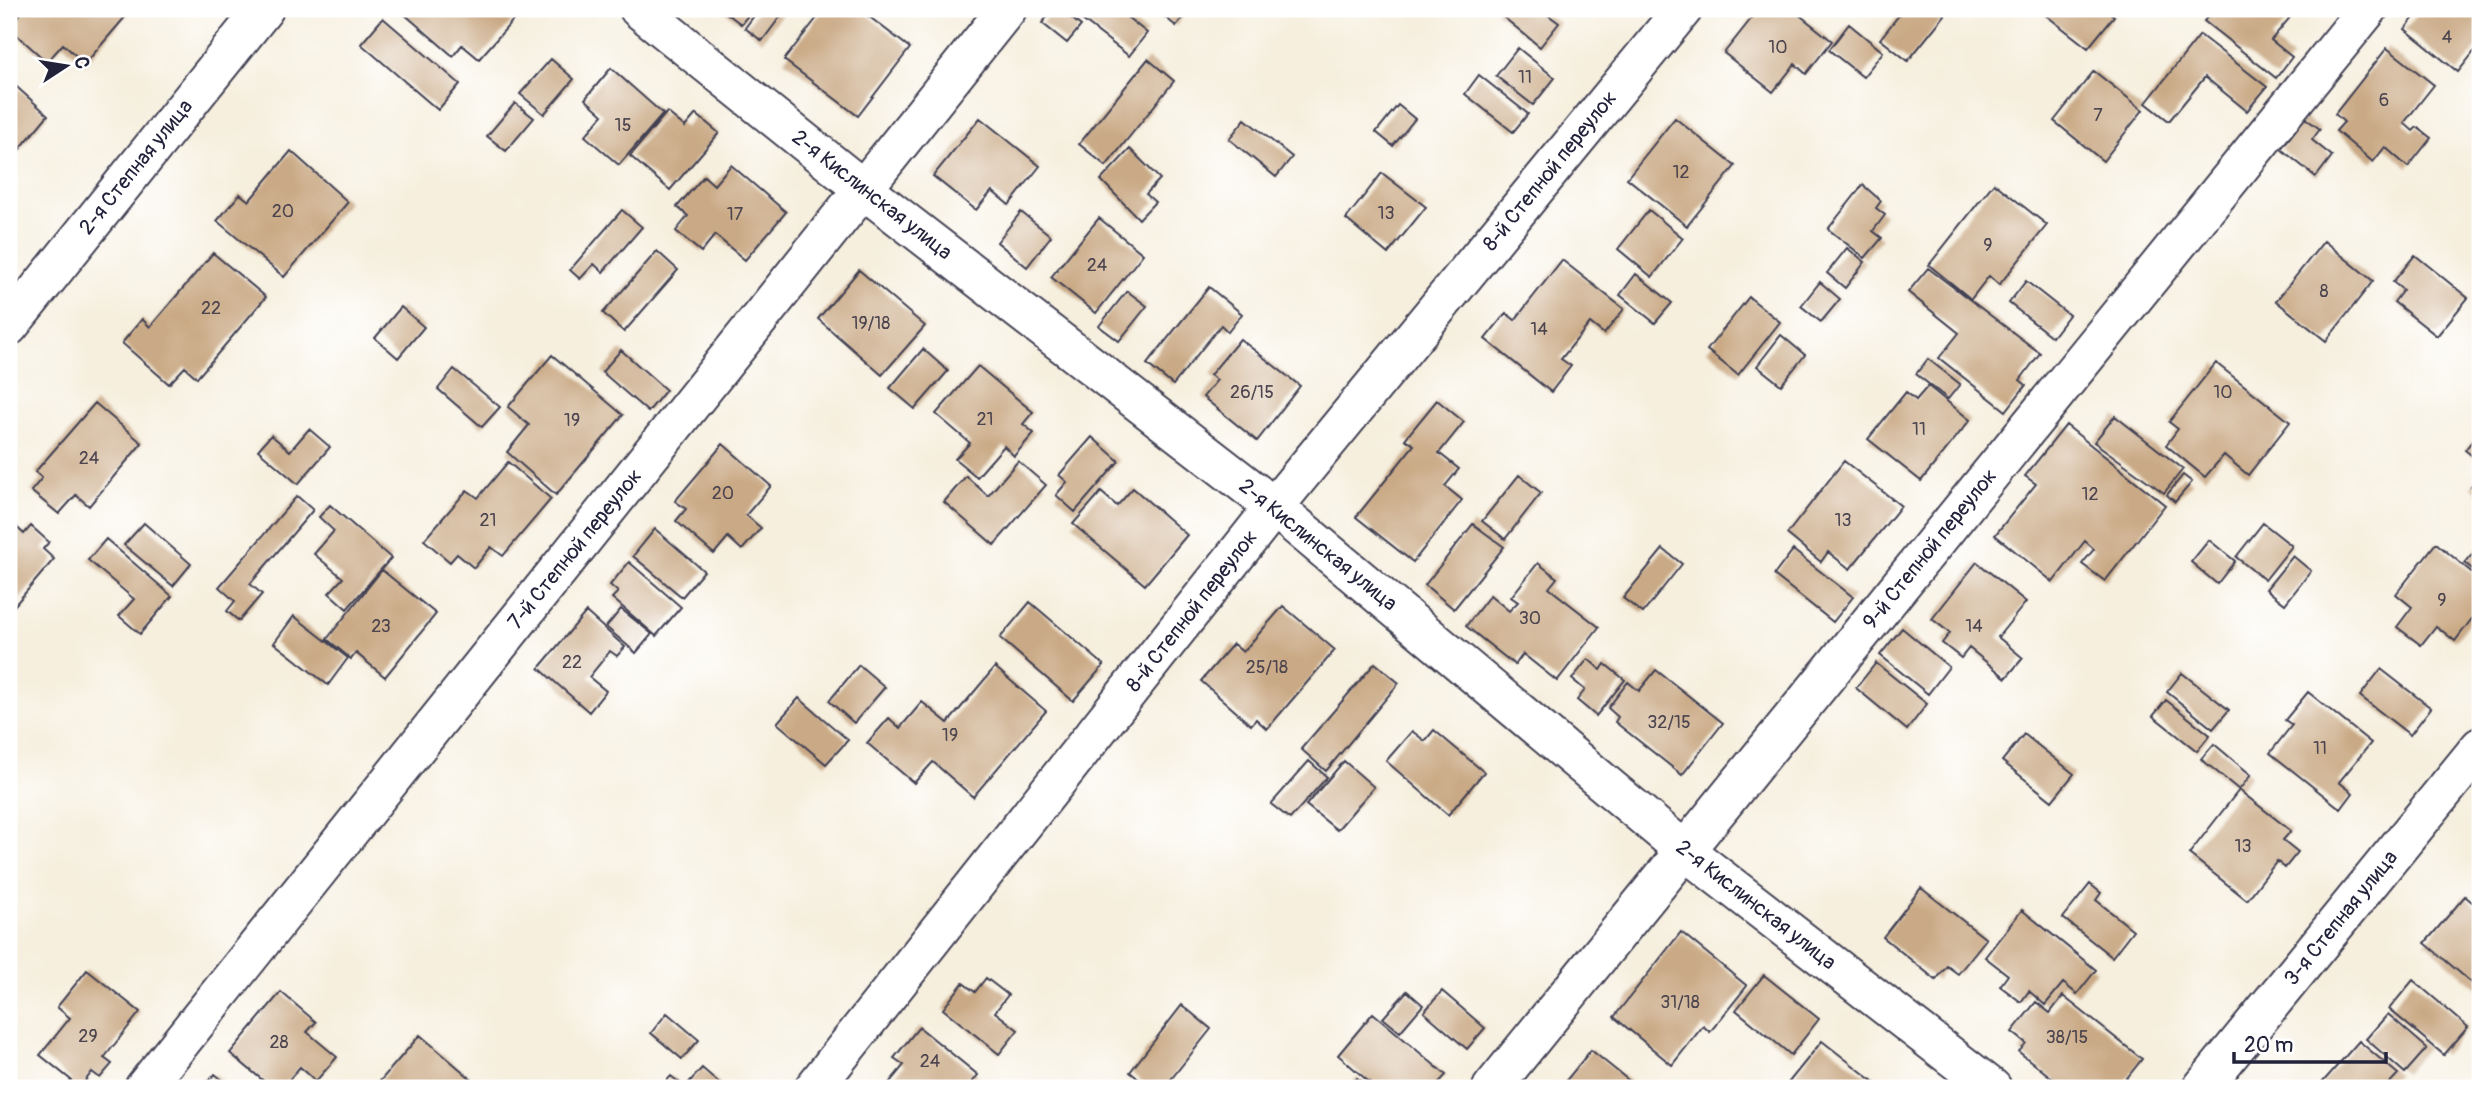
<svg xmlns="http://www.w3.org/2000/svg" width="2489" height="1097" font-family="Pangolin,sans-serif">
	<style>
		.building { fill: #caaa86 }
		.lines { fill: none; stroke-linecap: round; stroke-linejoin: round }
		.minor-casing { stroke: #424153; stroke-width: 42 }
		.tertiary-casing { stroke: #424153; stroke-width: 42 }
		.minor { stroke: #fff; stroke-width: 38 }
		.tertiary { stroke: #fff; stroke-width: 38 }
		.labels { text-anchor: middle; dominant-baseline: central; stroke-width: 7; stroke-linejoin: round; paint-order: stroke }
		.number-label { font-size: 18px; fill: #4c444e }
		.street-label { font-size: 21px; fill: #22223b; stroke: #fff }
	</style>
	<rect width="100%" height="100%" fill="#fff"/>
	<filter id="ink" filterUnits="userSpaceOnUse"><feTurbulence type="fractalNoise" baseFrequency=".0143" numOctaves="2"/><feDisplacementMap in="SourceGraphic" scale="14" xChannelSelector="R" yChannelSelector="G"/><feConvolveMatrix kernelMatrix="1 2 1 2 8 2 1 2 1" color-interpolation-filters="sRGB"/></filter>
	<filter id="wash" filterUnits="userSpaceOnUse"><feTurbulence type="fractalNoise" baseFrequency=".00686" numOctaves="4" result="noise"/><feDisplacementMap in="SourceGraphic" scale="28" xChannelSelector="R" yChannelSelector="G"/><feGaussianBlur stdDeviation="1.57" result="paint"/><feColorMatrix in="noise" values="0 0 0 0 0 0 0 0 0 0 0 0 0 0 0 0 0 1.4 0 .05"/><feComposite in="paint" operator="in"/></filter>
	<g filter="url(#wash)">
		<rect width="100%" height="100%" fill="#f6efde"/>
		<g id="blocks">
			<path class="building" d="M24,9H132L85,64L63,44L47,62L9,28Z
				M404,9H523L479,59L462,45L453,56L402,12Z
				M721,9H753L741,24Z
				M759,9H786L762,41L745,28Z
				M824,9H859L910,48L858,116L784,60Z
				M1054,9H1060L1081,26L1067,43L1042,23Z
				M1068,9H1117L1147,33L1129,56Z
				M1155,9H1189L1176,26Z
				M1498,9H1540L1559,23L1540,47L1496,11Z
				M1759,9H1773L1779,13L1783,9H1792L1832,41L1806,74L1795,64L1773,92L1724,53Z
				M1904,9H1937L1945,15L1908,61L1880,39Z
				M2038,9H2105L2114,16L2088,48Z
				M2214,9H2297L2271,40L2292,57L2276,78L2204,21Z
				M2421,9H2480V44L2458,72L2405,29Z
				M383,18L460,84L438,110L361,44Z
				M1849,24L1883,52L1863,77L1829,50Z
				M2200,35L2267,87L2247,111L2205,77L2169,121L2146,103Z
				M1518,48L1555,78L1533,105L1496,76Z
				M2387,48L2434,85L2404,123L2413,131L2417,127L2431,138L2408,167L2385,147L2373,162L2336,131L2344,122L2335,114Z
				M551,59L574,79L544,114L520,94Z
				M1148,59L1174,81L1106,166L1079,144Z
				M611,68L663,114L619,165L585,136L603,115L585,99Z
				M2094,71L2143,110L2103,161L2054,121Z
				M1479,75L1528,114L1513,132L1465,94Z
				M9,80L48,115L9,162Z
				M515,103L534,118L506,151L487,136Z
				M1398,105L1415,119L1393,146L1376,132Z
				M667,112L685,127L696,114L719,133L670,190L630,156Z
				M980,118L1040,166L1009,205L992,191L976,210L933,176Z
				M1675,118L1735,166L1687,226L1627,178Z
				M2305,118L2320,129L2312,140L2332,156L2316,177L2281,149Z
				M1245,119L1292,157L1276,177L1229,139Z
				M1130,149L1160,179L1146,194L1155,202L1139,219L1101,180Z
				M291,151L348,202L284,277L217,221L240,194L249,201Z
				M731,165L786,212L745,260L715,235L701,252L676,231L688,216L677,207L704,176L714,185Z
				M1382,173L1426,207L1388,254L1346,219Z
				M1994,183L2047,225L1999,285L1989,276L1971,299L1929,265Z
				M1863,185L1881,201L1876,208L1885,215L1873,231L1882,238L1865,258L1828,229Z
				M622,210L642,227L603,272L594,264L580,279L570,270Z
				M1649,210L1683,238L1652,277L1618,249Z
				M1021,212L1051,236L1027,267L997,242Z
				M1099,218L1143,254L1096,313L1051,277Z
				M2324,241L2373,281L2326,341L2276,301Z
				M1847,248L1865,262L1845,288L1827,273Z
				M657,251L678,270L624,332L603,313Z
				M213,253L266,297L197,378L185,367L169,384L122,343L142,319L150,327Z
				M2415,255L2468,298L2437,336L2394,302L2403,290L2393,282Z
				M1562,260L1624,309L1604,334L1590,323L1561,359L1571,366L1551,392L1485,339L1506,313L1515,320Z
				M1928,268L2040,353L2020,380L2026,385L2006,411L1939,358L1959,333L1908,292Z
				M859,270L925,326L882,375L818,319Z
				M1636,274L1672,303L1655,323L1620,295Z
				M2026,281L2069,315L2052,337L2009,303Z
				M1820,282L1840,299L1821,322L1801,306Z
				M1209,287L1242,314L1228,332L1221,325L1173,385L1147,364Z
				M1127,291L1147,306L1119,341L1099,326Z
				M1749,297L1780,322L1738,375L1707,350Z
				M401,307L424,327L398,358L375,338Z
				M1781,335L1805,355L1781,385L1757,366Z
				M1240,339L1300,386L1257,441L1203,397L1217,380L1210,375Z
				M923,349L948,371L915,409L890,388Z
				M621,350L666,390L648,412L602,372Z
				M552,355L623,415L556,495L507,452L529,425L508,407Z
				M1928,359L1960,384L1948,399L1916,374Z
				M2216,363L2290,422L2248,475L2224,455L2205,477L2166,445L2178,429L2169,422Z
				M978,366L1033,412L1023,424L1034,433L1014,456L1004,446L977,477L955,459L970,443L936,414Z
				M454,369L500,407L482,427L438,389Z
				M1928,386L1970,420L1921,481L1868,439L1906,392L1916,400Z
				M1437,400L1464,422L1439,453L1459,469L1445,486L1462,500L1413,562L1356,517L1414,445L1405,439Z
				M95,403L142,443L89,506L76,495L59,514L31,491L42,478L35,472Z
				M2115,416L2183,469L2164,493L2094,442Z
				M2066,425L2165,505L2105,581L2082,564L2094,549L2085,541L2053,582L1995,535L2036,484L2025,476Z
				M309,429L330,447L298,484L258,450L271,435L290,451Z
				M2480,431V462L2465,450Z
				M1092,437L1119,461L1075,512L1056,495L1067,482L1059,475Z
				M723,444L771,486L746,515L761,528L742,550L728,537L714,554L676,521L686,509L675,501Z
				M1018,461L1046,485L994,545L944,502L966,476L988,496Z
				M1844,461L1901,506L1850,569L1828,552L1821,562L1787,534Z
				M508,462L551,499L503,556L491,547L474,568L457,554L450,562L424,540L467,490L478,498Z
				M1519,475L1541,493L1505,539L1482,521Z
				M2183,475L2192,482L2175,502L2167,495Z
				M2480,475V494L2471,487Z
				M1133,488L1187,535L1145,585L1073,524L1101,492L1117,506Z
				M297,496L313,510L250,584L262,594L239,621L227,611L235,601L219,587Z
				M330,505L391,558L347,609L329,593L343,578L314,554L334,531L319,517Z
				M9,520L24,534L31,526L49,542L43,549L54,559L9,612Z
				M144,523L191,564L173,586L124,545Z
				M2263,523L2292,546L2265,580L2236,557Z
				M1473,524L1504,547L1454,609L1425,585Z
				M655,529L704,571L682,597L633,556Z
				M106,539L172,596L140,634L119,616L134,599L88,560Z
				M2209,540L2235,561L2217,584L2191,562Z
				M2436,543L2480,579V608L2455,641L2436,626L2421,645L2397,627L2412,607L2396,594Z
				M2480,545V575L2465,563Z
				M1663,549L1682,564L1643,613L1623,598Z
				M1793,550L1853,597L1833,622L1774,575Z
				M2293,556L2311,571L2285,604L2266,589Z
				M629,562L681,607L656,636L612,598L618,592L610,585Z
				M1977,562L2026,602L1998,637L2023,658L2006,678L1969,648L1961,658L1942,643L1950,633L1932,619Z
				M1538,563L1557,578L1549,588L1599,627L1557,681L1523,654L1515,665L1466,626L1490,595L1509,611L1518,602L1511,597Z
				M382,570L436,614L385,677L356,653L351,659L327,639Z
				M1030,602L1104,665L1073,701L1000,638Z
				M1283,606L1335,650L1267,729L1256,719L1251,725L1201,681L1233,644L1243,652Z
				M621,609L652,634L636,653L606,627Z
				M586,612L625,647L617,656L610,651L589,677L606,691L589,712L539,668Z
				M294,616L348,658L328,685L274,643Z
				M1902,628L1949,667L1928,694L1880,655Z
				M1588,659L1601,670L1605,664L1625,680L1596,716L1577,700L1585,690L1572,679Z
				M1375,663L1399,683L1326,771L1301,749Z
				M1876,663L1927,704L1907,730L1856,688Z
				M859,665L885,687L854,723L829,701Z
				M995,667L1046,711L973,797L933,762L914,783L867,743L889,718L900,728L922,702L948,723Z
				M2381,669L2431,708L2410,735L2360,696Z
				M1656,670L1723,723L1682,775L1615,722L1618,717L1608,708L1628,682L1639,691Z
				M2182,673L2229,710L2213,729L2167,692Z
				M2308,692L2371,743L2339,782L2353,793L2341,809L2270,753L2292,725L2285,720Z
				M799,698L848,740L826,764L777,723Z
				M2166,700L2210,735L2197,751L2153,716Z
				M1434,730L1484,772L1448,815L1386,761L1412,731L1425,741Z
				M2024,734L2074,774L2052,801L2002,761Z
				M2214,744L2251,775L2239,790L2291,831L2283,840L2298,852L2285,868L2277,861L2247,900L2189,854L2239,790L2201,759Z
				M1309,761L1327,777L1290,819L1271,804Z
				M1344,761L1374,787L1337,830L1306,805Z
				M2090,884L2101,893L2096,900L2133,930L2112,957L2063,918Z
				M1921,888L1986,939L1958,974L1947,966L1936,980L1883,937Z
				M2465,896L2480,909V990L2425,943Z
				M2022,910L2096,970L2077,994L2063,983L2045,1005L2029,991L2021,1002L2000,986L2008,975L1985,957Z
				M1681,932L1747,986L1710,1032L1703,1026L1672,1065L1614,1017Z
				M87,970L140,1012L104,1058L112,1064L100,1078L92,1072L85,1081L94,1088H65L71,1080L40,1055L70,1018L57,1007Z
				M1764,975L1819,1019L1791,1055L1736,1010Z
				M986,978L1008,995L995,1012L1018,1030L999,1054L943,1009L963,983L975,992Z
				M2413,980L2468,1027L2444,1055L2389,1009Z
				M1407,991L1423,1005L1400,1032L1383,1018Z
				M1442,991L1485,1028L1467,1049L1424,1012Z
				M281,992L316,1022L307,1032L337,1057L316,1081L300,1067L282,1088H272L230,1053Z
				M2063,996L2142,1059L2119,1088H2065L2019,1052L2026,1043L2012,1032L2036,1002L2050,1013Z
				M1182,1005L1211,1029L1164,1088H1150L1130,1072Z
				M667,1013L699,1040L682,1059L651,1033Z
				M1373,1013L1446,1075L1434,1088H1376L1338,1055Z
				M2388,1014L2427,1048L2405,1073L2366,1039Z
				M919,1027L978,1075L968,1088H885L904,1065L894,1058Z
				M420,1035L476,1083L472,1088H374Z
				M1822,1041L1882,1088H1784Z
				M2359,1041L2398,1074L2385,1088H2327L2321,1084Z
				M1591,1050L1638,1088H1560Z
				M702,1068L725,1088H660L671,1076L685,1087Z
				M215,1074L232,1088H202Z
				M1357,1078L1370,1088H1348Z"/>
		</g>
	</g>
	<g filter="url(#ink)">
		<use href="#blocks" fill-opacity="0" stroke="#424153" stroke-width="2"/>
		<g class="lines">
			<defs>
				<path id="minor" d="M639,9L863,189L1274,507L1684,850L1992,1088
					M144,1088L1007,9
					M814,1088L1274,507L1683,9
					M1492,1088L2368,9"/>
				<path id="tertiary" d="M9,326L264,9
					M2202,1088L2480,747"/>
			</defs>
			<use href="#minor" class="minor-casing"/>
			<use href="#tertiary" class="tertiary-casing"/>
			<use href="#minor" class="minor"/>
			<use href="#tertiary" class="tertiary"/>
		</g>
	</g>
	<g class="labels">
		<g class="number-label">
			<text x="2447" y="37">4</text>
			<text x="1778" y="47">10</text>
			<text x="1525" y="77">11</text>
			<text x="2384" y="100">6</text>
			<text x="2098" y="115">7</text>
			<text x="623" y="125">15</text>
			<text x="1681" y="172">12</text>
			<text x="283" y="211">20</text>
			<text x="1386" y="213">13</text>
			<text x="735" y="214">17</text>
			<text x="1988" y="245">9</text>
			<text x="1097" y="265">24</text>
			<text x="2324" y="291">8</text>
			<text x="211" y="308">22</text>
			<text x="871" y="323">19/18</text>
			<text x="1539" y="329">14</text>
			<text x="1252" y="392">26/15</text>
			<text x="2223" y="392">10</text>
			<text x="985" y="419">21</text>
			<text x="572" y="420">19</text>
			<text x="1919" y="429">11</text>
			<text x="89" y="458">24</text>
			<text x="723" y="493">20</text>
			<text x="2090" y="494">12</text>
			<text x="488" y="520">21</text>
			<text x="1843" y="520">13</text>
			<text x="2442" y="600">9</text>
			<text x="1530" y="618">30</text>
			<text x="381" y="626">23</text>
			<text x="1974" y="626">14</text>
			<text x="572" y="662">22</text>
			<text x="1267" y="667">25/18</text>
			<text x="1669" y="722">32/15</text>
			<text x="950" y="735">19</text>
			<text x="2320" y="748">11</text>
			<text x="2243" y="846">13</text>
			<text x="1680" y="1002">31/18</text>
			<text x="88" y="1036">29</text>
			<text x="2067" y="1037">38/15</text>
			<text x="279" y="1042">28</text>
			<text x="930" y="1061">24</text>
		</g>
		<g class="street-label">
			<text transform="translate(136 167) rotate(-51)">2-я Степная улица</text>
			<text transform="translate(1550 171) rotate(-51)">8-й Степной переулок</text>
			<text transform="translate(872 195) rotate(38)">2-я Кислинская улица</text>
			<text transform="translate(1318 545) rotate(39)">2-я Кислинская улица</text>
			<text transform="translate(575 549) rotate(-51)">7-й Степной переулок</text>
			<text transform="translate(1930 549) rotate(-51)">9-й Степной переулок</text>
			<text transform="translate(1192 611) rotate(-52)">8-й Степной переулок</text>
			<text transform="translate(1756 905) rotate(38)">2-я Кислинская улица</text>
			<text transform="translate(2341 918) rotate(-51)">3-я Степная улица</text>
		</g>
	</g>
	<rect width="2489" height="1097" fill="none" stroke="#fff" stroke-width="35"/>
	<g transform="translate(66 66) rotate(78)" stroke="#ffffff" stroke-width="5" paint-order="stroke">
	<path d="M0-5L12 26L0 18L-12 26Z" fill="#22223b"/>
	<text y="-10" font-size="19" font-weight="bold" text-anchor="middle" fill="#22223b">С</text>
	</g>
	<path d="M2234 1052v10h152v-10" fill="none" stroke="#22223b" stroke-width="3.5"/>
	<text x="2244" y="1052" font-size="21" fill="#22223b" stroke="#ffffff" stroke-width="5" paint-order="stroke">20 m</text>
</svg>
